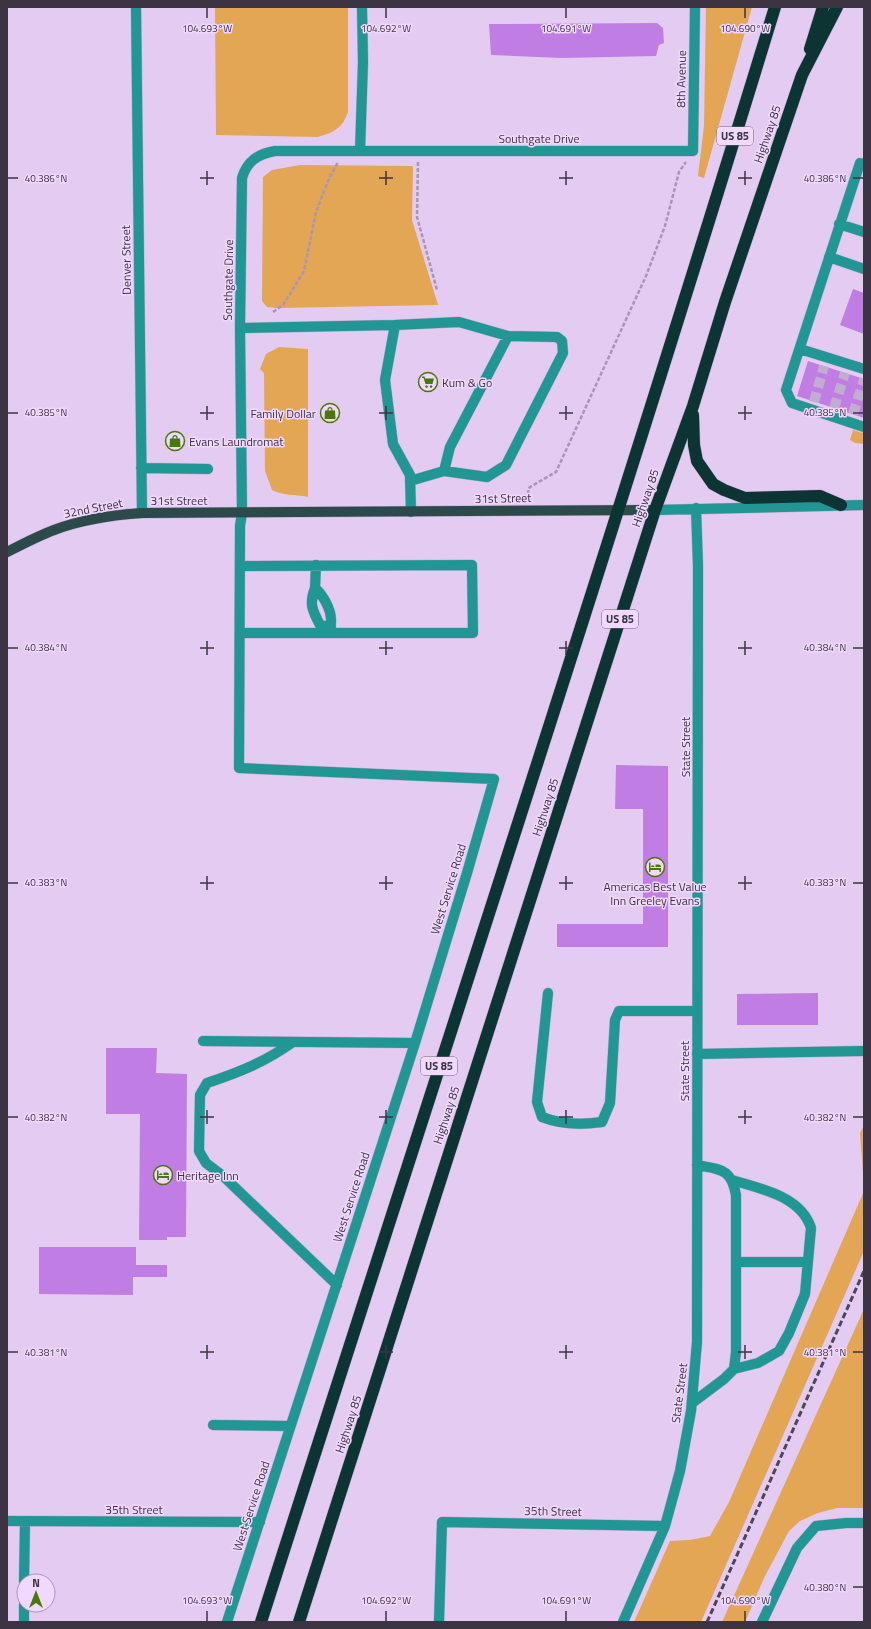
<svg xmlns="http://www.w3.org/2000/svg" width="871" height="1629" font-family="'Titillium Web',sans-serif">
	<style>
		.green { fill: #e3a654 }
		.building { fill: #c07ee4 }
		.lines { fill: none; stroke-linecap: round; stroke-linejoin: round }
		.minor-tunnel { stroke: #c2adcf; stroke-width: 10; stroke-dasharray: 10 5; stroke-linecap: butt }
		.minor-casing { stroke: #beaacc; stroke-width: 11 }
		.major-casing { stroke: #beaacc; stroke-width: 11 }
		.highway-casing { stroke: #beaacc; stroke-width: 13 }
		.path { stroke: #a996b5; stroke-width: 2.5; stroke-dasharray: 4 2; stroke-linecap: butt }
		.minor { stroke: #209794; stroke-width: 10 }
		.major { stroke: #2b4a49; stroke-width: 10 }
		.highway { stroke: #0c3433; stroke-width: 12 }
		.rail { stroke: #504557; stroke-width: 3; stroke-dasharray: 6 3; stroke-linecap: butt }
		.ticks { fill: none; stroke: #3d3443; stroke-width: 1.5 }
		.labels { text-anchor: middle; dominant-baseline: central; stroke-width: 3; stroke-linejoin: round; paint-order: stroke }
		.shield { fill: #f0d8ff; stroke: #73657b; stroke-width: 1 }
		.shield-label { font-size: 11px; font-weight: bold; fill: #3d3443 }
		.street-label { font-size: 12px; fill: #3d3443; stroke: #f0d8ff }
		.poi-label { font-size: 12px; fill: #3d3443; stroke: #f0d8ff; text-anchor: start }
		.ticks-label { font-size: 10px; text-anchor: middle; fill: #3d3443; stroke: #f0d8ff; stroke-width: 3; stroke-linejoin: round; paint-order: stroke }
	</style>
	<rect width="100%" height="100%" fill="#e3cbf2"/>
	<path class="green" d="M215,7H348V112C342,129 334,132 318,137L216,135Z
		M706,7H752L704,178L698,176L704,126Z
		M300,165L413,166L412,220L438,305L277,308L267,307L262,301L263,177L272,170Z
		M279,347L308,349V497C295,494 284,496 272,490L265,471L264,373L260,369L266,354Z
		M853,430L862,433L864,430V444L855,443L850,440Z
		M864,1125V1186L860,1133Z
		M864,1191V1251L701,1622H634L670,1541L690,1540L710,1536L729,1502Z
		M864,1309V1508H837L818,1513L800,1521L789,1531L764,1578L745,1622H722Z"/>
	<path class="building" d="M657,23L663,28L664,43L659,45L656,56L562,58L491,55L489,24Z
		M853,289L864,293V334L840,325Z
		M808,361L864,379V418L797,396Z
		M616,765L668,766V947H557V924H643V809H615Z
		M818,993V1025H737V994Z
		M106,1048H157L156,1073L187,1074L186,1237H167V1240H139L140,1114H106Z
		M39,1247H136V1265H167V1277H133V1295L39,1294Z"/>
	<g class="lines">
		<path class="minor-tunnel" d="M814,402L824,366
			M834,408L845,373
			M853,414L864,379"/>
		<defs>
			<path id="minor" d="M136,7L142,513
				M360,151L363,62L362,7
				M864,164L860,163L786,390L792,403L864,427
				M839,224L864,232
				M829,257L864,269
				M240,328L395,325
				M800,349L864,369
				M141,468L208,469
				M444,471L450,447L508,336
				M410,481L444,471L487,477L506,465L563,353L562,341L557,337L508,336L459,322L395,325L385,380L393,444L410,475L411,512
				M655,510L864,505
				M316,565L315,588C323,595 331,609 331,620C331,625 330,628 332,633
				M315,588C309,603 312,610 320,625L330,627
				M240,633H473L472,565L240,566
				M548,993L537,1102L542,1117C562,1125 581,1125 602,1122L610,1103L615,1020L619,1011H697
				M203,1041L415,1043
				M293,1042C265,1062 240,1072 207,1083L200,1095L199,1151L206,1163L223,1176L337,1285
				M697,1054L862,1051
				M732,1180C761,1189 801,1196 811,1228L805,1294L789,1333L779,1351L758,1363L734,1369
				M736,1262H808
				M692,1403L724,1379L734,1369L736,1352V1195C731,1168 721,1170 697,1165
				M213,1425L290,1426
				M7,1521L260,1522
				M24,1581L25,1522
				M24,1605V1622
				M227,1622L415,1043L467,873L494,779L239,768L240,526L242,513L240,328L242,178C247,161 258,154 275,151H693L695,7
				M439,1622L442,1522L665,1526
				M623,1622L665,1526L680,1471L691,1411L697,1342L698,566L696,508
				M762,1622L797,1548L816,1526L846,1523H864"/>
			<path id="major" d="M7,552C23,544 38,536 54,530C83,519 112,515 142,513L655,510"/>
			<path id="highway" d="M810,49L823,7
				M693,415L694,445L697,461L713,484L724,490L745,498L820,496L841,505
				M261,1622C433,1084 610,547 775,7
				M299,1622L655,510L693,406L725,302L802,75L837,7"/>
		</defs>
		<use href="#minor" class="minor-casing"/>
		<use href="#major" class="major-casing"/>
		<use href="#highway" class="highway-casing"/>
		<path class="path" d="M418,162L417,217L437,290
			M273,312L283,305L304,271L316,212L328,181L338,162
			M530,500L528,490L530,487L556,472L646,276L665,226L679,172L686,162"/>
		<use href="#minor" class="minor"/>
		<use href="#major" class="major"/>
		<use href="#highway" class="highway"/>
		<path class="rail" d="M707,1622L864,1271"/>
	</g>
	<path class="ticks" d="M207,8V18M386,8V18M566,8V18M745,8V18M207,171V185M386,171V185M566,171V185M745,171V185M8,178H18M200,178H214M379,178H393M559,178H573M738,178H752M853,178H863M207,406V420M386,406V420M566,406V420M745,406V420M8,413H18M200,413H214M379,413H393M559,413H573M738,413H752M853,413H863M207,641V655M386,641V655M566,641V655M745,641V655M8,648H18M200,648H214M379,648H393M559,648H573M738,648H752M853,648H863M207,876V890M386,876V890M566,876V890M745,876V890M8,883H18M200,883H214M379,883H393M559,883H573M738,883H752M853,883H863M207,1110V1124M386,1110V1124M566,1110V1124M745,1110V1124M8,1117H18M200,1117H214M379,1117H393M559,1117H573M738,1117H752M853,1117H863M207,1345V1359M386,1345V1359M566,1345V1359M745,1345V1359M8,1352H18M200,1352H214M379,1352H393M559,1352H573M738,1352H752M853,1352H863M853,1587H863M207,1611V1621M386,1611V1621M566,1611V1621M745,1611V1621"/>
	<defs>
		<symbol id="supermarket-ring" viewBox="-11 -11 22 22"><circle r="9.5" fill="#f0d8ff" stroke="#477a05" stroke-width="1.5"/><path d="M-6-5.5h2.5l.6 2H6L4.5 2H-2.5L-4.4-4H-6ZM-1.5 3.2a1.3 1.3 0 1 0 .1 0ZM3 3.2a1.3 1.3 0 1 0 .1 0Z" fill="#477a05"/></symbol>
		<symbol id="shop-ring" viewBox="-11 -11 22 22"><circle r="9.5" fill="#f0d8ff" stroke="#477a05" stroke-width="1.5"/><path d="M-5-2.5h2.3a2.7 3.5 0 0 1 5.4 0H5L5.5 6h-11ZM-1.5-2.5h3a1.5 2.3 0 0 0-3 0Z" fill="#477a05"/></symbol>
		<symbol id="hotel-ring" viewBox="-11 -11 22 22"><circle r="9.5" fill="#f0d8ff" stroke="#477a05" stroke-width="1.5"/><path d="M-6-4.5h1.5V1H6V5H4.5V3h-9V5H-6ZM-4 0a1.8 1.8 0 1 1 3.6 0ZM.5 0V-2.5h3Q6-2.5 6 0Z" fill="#477a05"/></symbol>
	</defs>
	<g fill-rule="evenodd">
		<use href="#supermarket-ring" x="417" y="371" width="22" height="22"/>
		<use href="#shop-ring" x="319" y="402" width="22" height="22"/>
		<use href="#shop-ring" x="164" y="430" width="22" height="22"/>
		<use href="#hotel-ring" x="644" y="856" width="22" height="22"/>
		<use href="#hotel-ring" x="152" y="1164" width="22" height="22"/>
	</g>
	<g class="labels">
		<g class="shield">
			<rect x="717" y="127" width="36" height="18" rx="3"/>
			<rect x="602" y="610" width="36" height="18" rx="3"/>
			<rect x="421" y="1057" width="36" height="18" rx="3"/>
		</g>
		<g class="shield-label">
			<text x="735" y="136">US 85</text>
			<text x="620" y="619">US 85</text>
			<text x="439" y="1066">US 85</text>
		</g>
		<g class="street-label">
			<text transform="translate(681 79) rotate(-89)">8th Avenue</text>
			<text transform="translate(767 134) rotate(-71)">Highway 85</text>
			<text x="539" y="138">Southgate Drive</text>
			<text transform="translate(126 260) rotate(-91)">Denver Street</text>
			<text transform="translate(228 280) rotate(-89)">Southgate Drive</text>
			<text transform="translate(503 498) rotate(-1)">31st Street</text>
			<text transform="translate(645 498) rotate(-71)">Highway 85</text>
			<text x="179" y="500">31st Street</text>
			<text transform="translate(93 508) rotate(-11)">32nd Street</text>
			<text transform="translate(685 747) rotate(-90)">State Street</text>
			<text transform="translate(545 807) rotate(-72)">Highway 85</text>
			<text transform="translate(448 889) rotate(-73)">West Service Road</text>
			<text transform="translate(684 1071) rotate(-90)">State Street</text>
			<text transform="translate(446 1115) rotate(-72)">Highway 85</text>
			<text transform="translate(351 1197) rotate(-72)">West Service Road</text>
			<text transform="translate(679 1393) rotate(-83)">State Street</text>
			<text transform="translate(348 1424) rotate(-72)">Highway 85</text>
			<text transform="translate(251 1506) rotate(-72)">West Service Road</text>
			<text x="134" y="1509">35th Street</text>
			<text transform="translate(553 1511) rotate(1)">35th Street</text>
		</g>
		<g class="poi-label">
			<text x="442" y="382">Kum &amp; Go</text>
			<text x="316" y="413" text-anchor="end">Family Dollar</text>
			<text x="189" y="441">Evans Laundromat</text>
			<text x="655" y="886" text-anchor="middle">Americas Best Value<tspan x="655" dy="14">Inn Greeley Evans</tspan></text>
			<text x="177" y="1175">Heritage Inn</text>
		</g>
	</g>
	<g class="ticks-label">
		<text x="207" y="32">104.693°W</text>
		<text x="386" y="32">104.692°W</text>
		<text x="566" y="32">104.691°W</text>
		<text x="745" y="32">104.690°W</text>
		<text x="46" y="182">40.386°N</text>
		<text x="825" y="182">40.386°N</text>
		<text x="46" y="416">40.385°N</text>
		<text x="825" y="416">40.385°N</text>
		<text x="46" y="651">40.384°N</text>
		<text x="825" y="651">40.384°N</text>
		<text x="46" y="886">40.383°N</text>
		<text x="825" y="886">40.383°N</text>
		<text x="46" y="1121">40.382°N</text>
		<text x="825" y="1121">40.382°N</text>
		<text x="46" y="1356">40.381°N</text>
		<text x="825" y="1356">40.381°N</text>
		<text x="825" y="1591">40.380°N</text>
		<text x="207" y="1604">104.693°W</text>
		<text x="386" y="1604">104.692°W</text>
		<text x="566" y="1604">104.691°W</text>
		<text x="745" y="1604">104.690°W</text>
	</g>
	<rect width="871" height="1629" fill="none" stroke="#3d3443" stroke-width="16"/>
	<g transform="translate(36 1593)"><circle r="19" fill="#f0d8ff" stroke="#a896b4"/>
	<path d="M0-3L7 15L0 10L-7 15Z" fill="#477a05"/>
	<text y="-6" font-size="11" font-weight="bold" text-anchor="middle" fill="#3d3443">N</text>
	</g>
</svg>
